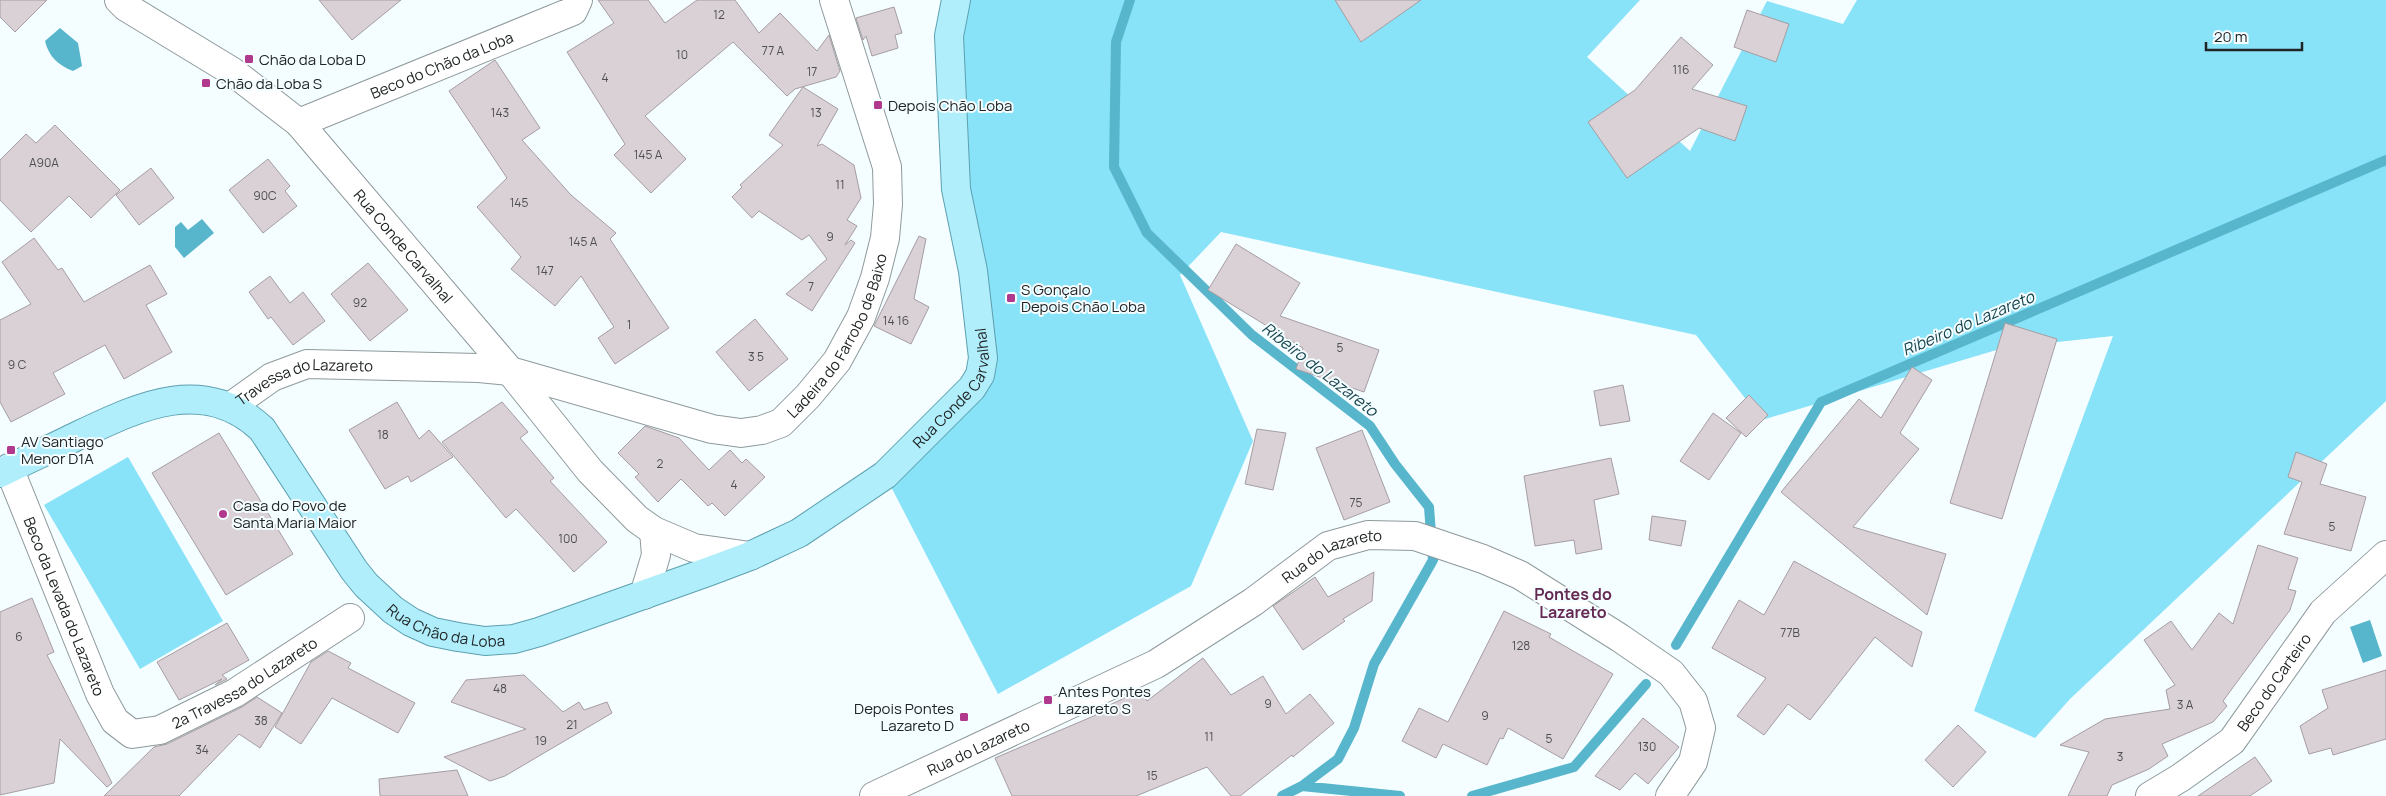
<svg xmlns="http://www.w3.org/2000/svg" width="2386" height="796" font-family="Manrope,sans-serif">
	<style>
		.green { fill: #88e2f8 }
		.water { fill: #57b6cb }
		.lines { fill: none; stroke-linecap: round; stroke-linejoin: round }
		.stream { stroke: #57b6cb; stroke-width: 10 }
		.building { fill: #d9d1d6; stroke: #a69da2 }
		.minor-casing { stroke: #8f999b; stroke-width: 30 }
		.major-casing { stroke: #5ca0af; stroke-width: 30 }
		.minor { stroke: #fff; stroke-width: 28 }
		.major { stroke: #b0eefc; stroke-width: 28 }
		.poi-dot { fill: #b0388d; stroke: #f4fdff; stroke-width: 2 }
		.labels { text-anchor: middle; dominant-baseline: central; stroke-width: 4; stroke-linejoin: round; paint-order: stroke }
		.number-label { font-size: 12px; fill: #4e4f51 }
		.poi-label { font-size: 15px; fill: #202425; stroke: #f4fdff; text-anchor: start }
		.street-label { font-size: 15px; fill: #202425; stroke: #f4fdff }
		.water-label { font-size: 16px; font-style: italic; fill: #18444d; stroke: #f4fdff }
		.neighbourhood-label { font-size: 16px; font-weight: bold; fill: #652a52; stroke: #f4fdff }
	</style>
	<rect width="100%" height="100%" fill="#f4fdff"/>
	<path class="green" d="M956,0H1640L1587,57L1690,151L1767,1L1843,24L1857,0H2386V401L2070,699L2035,738L1974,711L2113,336L2003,348L1762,420L1696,335L1221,232L1180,275L1253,441L1191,586L998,694L885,475L972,388Z
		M128,457L223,621L140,669L44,505Z"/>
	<path class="water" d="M60,28L78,43L82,66L73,71C58,65 49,57 45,41Z
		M202,219L214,233L184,258L175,247V227L181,222L188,230Z
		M2370,620L2382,656L2363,663L2350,627Z"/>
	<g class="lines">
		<path class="stream" d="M1130,0L1116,42L1114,167L1147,233L1252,335L1370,426L1395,464L1429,507L1433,560L1374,664L1354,728L1338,759L1302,786
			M1676,645L1821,402L2386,160
			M1282,796L1302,786L1400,796
			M1472,796L1574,767L1646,684"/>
	</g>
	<path class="building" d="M0,0H47L15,32L0,17Z
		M319,0H401L352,40Z
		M598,0H648L665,23L697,0H735L759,33L780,13L817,51L829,35L840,71L836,77L795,89L787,96L733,42L645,116L686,159L651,193L614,155L625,144L567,52L614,23Z
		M1335,0H1421L1361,42Z
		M894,7L902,33L895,35L898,48L872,56L866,36L863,40L856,18Z
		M1747,10L1789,24L1776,62L1734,47Z
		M1681,37L1713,65L1692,89L1747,106L1735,141L1699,128L1627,178L1588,122L1635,90Z
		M495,60L540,128L522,140L571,195L616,233L610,239L669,328L615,364L598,338L614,327L581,276L555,306L511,269L521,257L477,207L507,178L449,91Z
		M803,87L838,109L817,146L822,144L854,165L861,198L847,220L857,226L845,245L851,240L855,243L812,311L786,294L827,259L809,235L802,240L759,211L752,218L732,197L742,187L740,185L783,145L769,135Z
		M55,125L120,190L91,218L69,196L31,232L0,200V160L26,134L36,143Z
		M268,159L290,186L285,191L297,206L263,233L229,190Z
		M151,168L174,198L139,225L116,195Z
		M919,236L926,239L914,299L929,307L911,344L874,326Z
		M34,238L58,270L62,268L84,302L150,265L167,294L146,305L172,352L124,379L105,345L53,373L65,394L11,422L0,402V320L31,304L2,262Z
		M1236,244L1300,283L1280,316L1379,350L1364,392L1296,369L1303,348L1208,290Z
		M368,263L408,310L370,341L331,294Z
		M270,276L290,303L303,292L325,321L293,345L271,317L268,319L249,292Z
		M755,319L788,359L749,391L716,352Z
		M2005,323L2057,339L2002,519L1950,503Z
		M1912,367L1932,380L1900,433L1919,449L1853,527L1946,554L1927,615L1781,492L1859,399L1881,418Z
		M1623,385L1630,421L1600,426L1594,391Z
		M1749,395L1768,415L1746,437L1726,418Z
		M397,402L419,439L429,430L453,457L411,482L408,476L385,489L349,430Z
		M502,402L528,432L520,438L554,478L550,481L607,542L574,572L516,509L506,518L442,442Z
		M1713,413L1741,433L1709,480L1680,461Z
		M645,426L679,438L709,470L730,450L742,463L746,459L765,477L725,516L712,503L708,506L681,479L658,502L635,477L639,474L618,453Z
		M1257,429L1286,433L1273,490L1245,484Z
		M1362,430L1390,502L1344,520L1316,448Z
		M219,433L293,554L226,595L152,473Z
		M2296,452L2327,464L2320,484L2366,497L2351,551L2284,534L2302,482L2288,477Z
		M1611,458L1619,494L1594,500L1602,549L1576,554L1574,540L1535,546L1524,476Z
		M1652,516L1686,521L1681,546L1649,540Z
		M2258,545L2298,558L2288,589L2296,591L2290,610L2223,701L2227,706L2213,722L2162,744L2168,756L2149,769L2112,785L2107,796H2068L2089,752L2060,745L2105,719L2170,709L2166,690L2175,685L2144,640L2171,621L2192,650L2219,613L2233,624Z
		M1794,561L1922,632L1912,667L1875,637L1810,720L1788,704L1764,735L1737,716L1766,678L1712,648L1739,600L1764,615Z
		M1374,572L1372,601L1343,619L1345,621L1303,650L1273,606L1315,577L1328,597Z
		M32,598L54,652L47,655L112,783L107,787L60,739L54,783L0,795V612Z
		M1504,611L1551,634L1549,637L1613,674L1563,759L1508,728L1503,739L1500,738L1487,765L1443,744L1436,758L1402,741L1419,708L1448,722Z
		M227,623L249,660L222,675L227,679L215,685L222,679L179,700L157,662Z
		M328,651L351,663L348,668L415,703L398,733L332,698L301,744L275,727L311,662Z
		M1203,658L1231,695L1263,676L1286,714L1310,694L1334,723L1293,757L1292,755L1240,796H1231L1207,767L1136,796H1012L995,758L1096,715L1095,712L1141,690L1147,701Z
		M2386,670V739L2333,755L2331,748L2309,754L2300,726L2328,708L2322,690Z
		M524,675L563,712L579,702L584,710L607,702L612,713L505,776L490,781L444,757L526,729L451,702L466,680Z
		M257,697L282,713L260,748L239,734L179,796H104L154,747L167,744L242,707Z
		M1643,718L1679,747L1648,784L1635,773L1620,790L1595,776Z
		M1958,725L1986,752L1953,787L1925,760Z
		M2255,757L2272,781L2250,796H2198Z
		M457,770L468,796H380L379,779Z"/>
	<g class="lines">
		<defs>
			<g id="minor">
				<path id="s1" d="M119,0L126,7L233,72L299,123L510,371L590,471L637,519L654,531L694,548L750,556"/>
				<path id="s2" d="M299,123L573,11L578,0"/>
				<path id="s3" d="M230,407L272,377L307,364L479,368L510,371L712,429L741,433L762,430L781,423L808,396L837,361L861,317L875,278L885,238L888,204L887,167L834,0"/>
				<path id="s4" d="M9,468L100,694L115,721L132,734L160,730L235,693L350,618"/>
				<path d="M644,595L656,555L654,531"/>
				<path id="s5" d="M874,796L1156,664L1253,602L1328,546L1368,535L1415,536L1483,559L1520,575L1620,638L1671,673L1693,701L1701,728L1693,762L1670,796"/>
				<path id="s6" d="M2150,796L2180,778L2232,741L2323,612L2386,555"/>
			</g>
			<g id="major">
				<path id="s7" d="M0,473C26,460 53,448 79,435C140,406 204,375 262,429L354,570L366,585L393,610L411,622L433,632L458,637L485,641L514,639L539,632L710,571L750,556L799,533L885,475L972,388L980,375L983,358L973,271L956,189L949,36L956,0"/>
			</g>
		</defs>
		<use href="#minor" class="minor-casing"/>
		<use href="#major" class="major-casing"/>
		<use href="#minor" class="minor"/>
		<use href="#major" class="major"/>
	</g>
	<g class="poi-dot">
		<rect x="244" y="54" width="10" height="10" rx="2.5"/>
		<rect x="201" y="78" width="10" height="10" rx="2.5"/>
		<rect x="873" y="100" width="10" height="10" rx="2.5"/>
		<rect x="1006" y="293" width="10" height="10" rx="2.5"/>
		<rect x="6" y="445" width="10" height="10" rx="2.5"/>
		<circle cx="223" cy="514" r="5"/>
		<rect x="1043" y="695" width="10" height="10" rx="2.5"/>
		<rect x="959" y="712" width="10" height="10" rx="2.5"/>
	</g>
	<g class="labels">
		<g class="number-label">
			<text x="719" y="14">12</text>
			<text x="773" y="50">77 A</text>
			<text x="682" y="54">10</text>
			<text x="1681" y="69">116</text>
			<text x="812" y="71">17</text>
			<text x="605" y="77">4</text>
			<text x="500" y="112">143</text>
			<text x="816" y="112">13</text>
			<text x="648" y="154">145 A</text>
			<text x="44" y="162">A90A</text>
			<text x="840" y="184">11</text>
			<text x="265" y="195">90C</text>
			<text x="519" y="202">145</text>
			<text x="830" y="236">9</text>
			<text x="583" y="241">145 A</text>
			<text x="545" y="270">147</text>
			<text x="811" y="286">7</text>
			<text x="360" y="302">92</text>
			<text x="896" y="320">14 16</text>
			<text x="629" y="324">1</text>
			<text x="1340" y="347">5</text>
			<text x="756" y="356">3 5</text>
			<text x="17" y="364">9 C</text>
			<text x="383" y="434">18</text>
			<text x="660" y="463">2</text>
			<text x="734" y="484">4</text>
			<text x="1356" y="502">75</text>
			<text x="2332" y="526">5</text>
			<text x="568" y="538">100</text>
			<text x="1790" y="632">77B</text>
			<text x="19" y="636">6</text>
			<text x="1521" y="645">128</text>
			<text x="500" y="688">48</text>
			<text x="1268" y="703">9</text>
			<text x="2185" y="704">3 A</text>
			<text x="1485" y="715">9</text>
			<text x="261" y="720">38</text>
			<text x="572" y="724">21</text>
			<text x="1209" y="736">11</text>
			<text x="1549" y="738">5</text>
			<text x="541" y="740">19</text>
			<text x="1647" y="746">130</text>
			<text x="202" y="749">34</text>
			<text x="2120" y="756">3</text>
			<text x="1152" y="775">15</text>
		</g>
		<g class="poi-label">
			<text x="259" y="59">Chão da Loba D</text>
			<text x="216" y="83">Chão da Loba S</text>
			<text x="888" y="105">Depois Chão Loba</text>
			<text x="1021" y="289">S Gonçalo<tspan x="1021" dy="17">Depois Chão Loba</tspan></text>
			<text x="21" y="441">AV Santiago<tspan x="21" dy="17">Menor D1A</tspan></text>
			<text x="233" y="505">Casa do Povo de<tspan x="233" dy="17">Santa Maria Maior</tspan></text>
			<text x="1058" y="691">Antes Pontes<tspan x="1058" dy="17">Lazareto S</tspan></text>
			<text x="954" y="708" text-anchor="end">Depois Pontes<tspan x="954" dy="17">Lazareto D</tspan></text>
		</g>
		<g class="street-label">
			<text stroke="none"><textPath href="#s2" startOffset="154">Beco do Chão da Loba</textPath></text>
			<text stroke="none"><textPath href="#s1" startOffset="380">Rua Conde Carvalhal</textPath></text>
			<text stroke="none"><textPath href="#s3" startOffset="679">Ladeira do Farrobo de Baixo</textPath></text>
			<text stroke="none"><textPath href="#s3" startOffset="82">Travessa do Lazareto</textPath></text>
			<text stroke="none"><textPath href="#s7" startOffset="1159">Rua Conde Carvalhal</textPath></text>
			<text stroke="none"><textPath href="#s5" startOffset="520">Rua do Lazareto</textPath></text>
			<text stroke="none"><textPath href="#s4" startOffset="149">Beco da Levada do Lazareto</textPath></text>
			<text stroke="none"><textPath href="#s7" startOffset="566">Rua Chão da Loba</textPath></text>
			<text stroke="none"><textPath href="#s4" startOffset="421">2a Travessa do Lazareto</textPath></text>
			<text stroke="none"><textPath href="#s6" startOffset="171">Beco do Carteiro</textPath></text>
			<text stroke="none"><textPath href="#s5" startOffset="115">Rua do Lazareto</textPath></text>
		</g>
		<g class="water-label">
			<text transform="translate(1968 323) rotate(-23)">Ribeiro do Lazareto</text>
			<text transform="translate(1320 369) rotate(38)">Ribeiro do Lazareto</text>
		</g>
		<g class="neighbourhood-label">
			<text x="1573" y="594">Pontes do<tspan x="1573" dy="18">Lazareto</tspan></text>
		</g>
	</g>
	<path d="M2206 42v8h96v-8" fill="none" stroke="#202425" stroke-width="2.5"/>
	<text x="2214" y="42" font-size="15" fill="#202425" stroke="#f4fdff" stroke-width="4" paint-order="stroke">20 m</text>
</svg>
